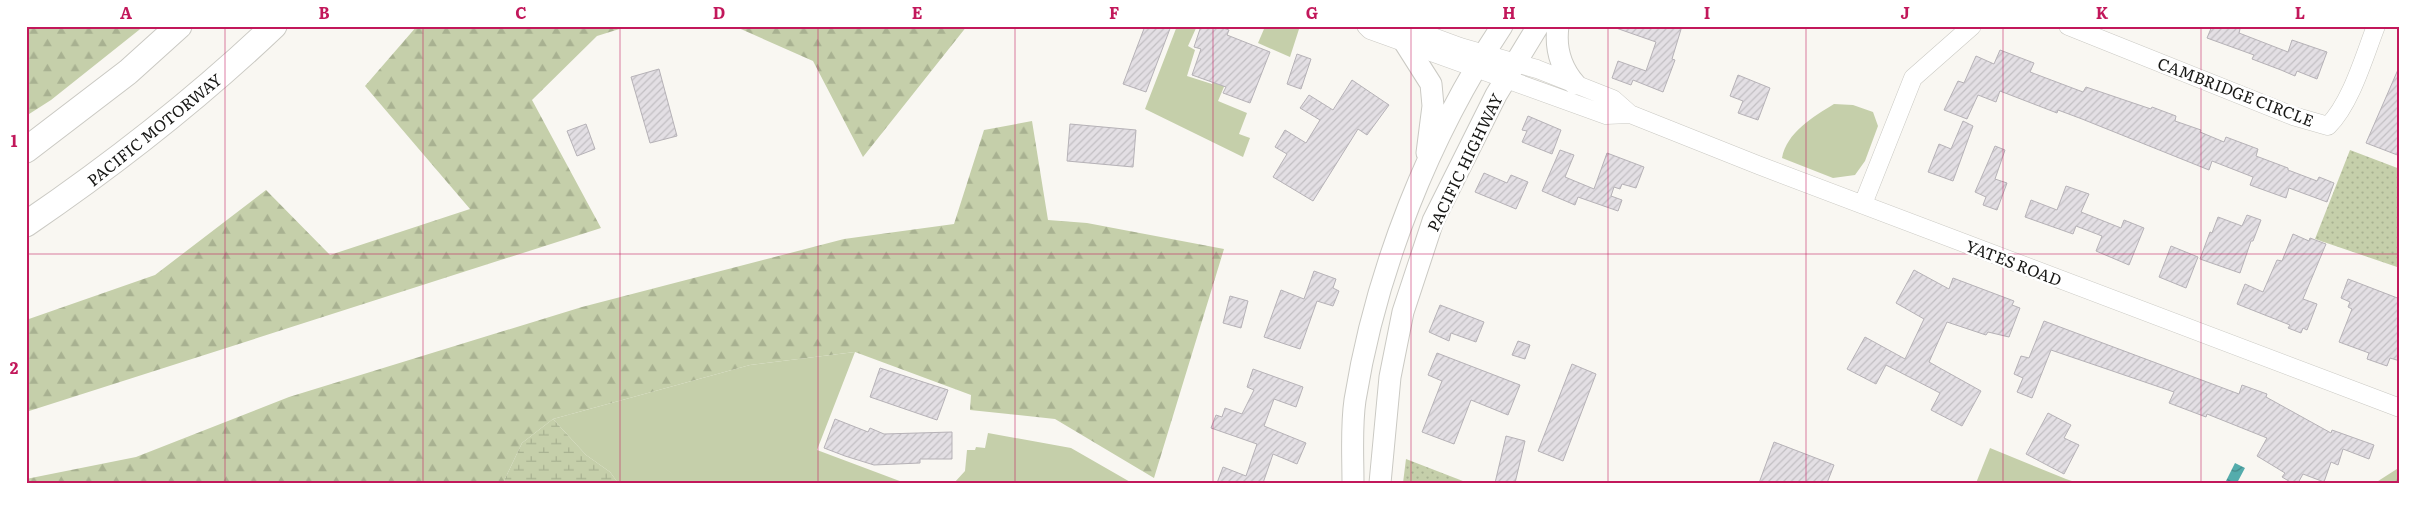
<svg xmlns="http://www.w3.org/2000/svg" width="2426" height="509" font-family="Literata,serif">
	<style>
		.grass { fill: #c5cfaa }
		.forest { fill: url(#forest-firs) }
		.wetland { fill: url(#wetland-marsh) }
		.park { fill: url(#park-dots) }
		.water { fill: url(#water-waves) }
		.building { fill: url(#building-hatch); stroke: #b6b2b7 }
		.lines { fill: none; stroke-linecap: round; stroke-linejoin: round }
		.minor-casing { stroke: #cac9c3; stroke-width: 19 }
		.major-casing { stroke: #cac9c3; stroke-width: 23 }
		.highway-casing { stroke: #cac9c3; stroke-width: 27 }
		.minor { stroke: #fff; stroke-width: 18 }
		.major { stroke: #fff; stroke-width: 21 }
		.highway { stroke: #fff; stroke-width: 25 }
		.grid { fill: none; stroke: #c2185b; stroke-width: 1; stroke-opacity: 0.55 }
		.labels { text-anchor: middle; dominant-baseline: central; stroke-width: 5; stroke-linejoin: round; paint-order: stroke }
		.street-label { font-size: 16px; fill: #171715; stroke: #fff }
		.neatline { fill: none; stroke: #c2185b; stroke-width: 2 }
		.grid-label { font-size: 16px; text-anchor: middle; font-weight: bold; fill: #c2185b }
	</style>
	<defs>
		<pattern id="forest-firs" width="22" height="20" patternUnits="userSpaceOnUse" patternTransform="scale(1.25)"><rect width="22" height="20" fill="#c5cfaa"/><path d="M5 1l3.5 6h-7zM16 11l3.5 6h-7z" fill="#a8b191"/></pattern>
		<pattern id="wetland-marsh" width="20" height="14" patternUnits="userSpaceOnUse" patternTransform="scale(1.25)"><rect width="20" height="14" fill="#c5cfaa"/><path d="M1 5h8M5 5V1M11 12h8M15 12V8" fill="none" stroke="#a8b191"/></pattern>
		<pattern id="park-dots" width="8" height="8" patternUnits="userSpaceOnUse" patternTransform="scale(1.25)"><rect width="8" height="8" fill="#c5cfaa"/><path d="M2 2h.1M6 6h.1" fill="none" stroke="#a8b191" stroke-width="1.8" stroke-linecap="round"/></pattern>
		<pattern id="water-waves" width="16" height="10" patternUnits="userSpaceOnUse" patternTransform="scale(1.25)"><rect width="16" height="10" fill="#54acac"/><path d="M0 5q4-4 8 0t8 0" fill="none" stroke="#458b8b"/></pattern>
		<pattern id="building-hatch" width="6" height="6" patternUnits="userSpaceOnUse" patternTransform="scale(1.25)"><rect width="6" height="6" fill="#e3dfe4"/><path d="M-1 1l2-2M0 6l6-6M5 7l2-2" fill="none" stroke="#c2bfc3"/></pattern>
	</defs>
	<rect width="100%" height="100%" fill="#f9f7f2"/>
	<path class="grass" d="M1177,26H1197L1188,46L1195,50L1187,76L1212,84L1224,50L1237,56L1218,101L1247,113L1239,134L1250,138L1243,157L1145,109Z
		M1263,26H1300L1290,57L1258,43L1264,29Z
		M1834,104L1853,105L1873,112L1878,126L1865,161L1855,175L1833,178L1782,158C1787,132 1813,117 1834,104Z
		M855,352L817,450L905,483H618L610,472L586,455L553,419L750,365Z
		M988,433L1071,448L1132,483H954L965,471L967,450H975L976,447L985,448Z
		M1990,448L2066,479L2078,483H1976Z"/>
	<path class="forest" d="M26,26H144L51,100L26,116Z
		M417,26H629L597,36L532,100L601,228L26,412V320L155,275L266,190L330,255L470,209L365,86Z
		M734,26H967L863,157L813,61Z
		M1032,121L1048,220L1087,223L1224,249L1154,478L1055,419L970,410L971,395L855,352L750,365L553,419L522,443L503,483H26V479L136,457L289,397L582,307L844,239L954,224L984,130Z
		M2400,467V483H2375Z"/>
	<path class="wetland" d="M553,419L586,455L610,472L618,483H503L522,443Z"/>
	<path class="park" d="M2350,150L2400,169V268L2315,239Z
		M1406,459L1468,483H1403Z"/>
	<path class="water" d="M2235,463L2245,468L2237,483L2226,481Z"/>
	<path class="building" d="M1145,26H1171L1146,92L1123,84Z
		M1201,26H1217L1229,30L1227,35L1270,52L1250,103L1223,93L1226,87L1192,75L1201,49L1194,47Z
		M1617,26H1682L1672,59L1675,60L1663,92L1633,80L1631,85L1612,78L1618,61L1646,71L1656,42L1616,28Z
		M2212,26H2232L2240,29L2239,33L2288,52L2292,40L2327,52L2317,79L2297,71L2295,76L2281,70L2252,59L2254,55L2207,38Z
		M2000,50L2034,63L2030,72L2083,92L2086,87L2151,109L2152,107L2176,116L2175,121L2201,130L2200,132L2224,142L2226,137L2258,149L2256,156L2288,168V170L2317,181L2319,177L2334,183L2327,202L2289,188L2286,198L2250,185L2253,177L2212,161L2209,170L2082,119L2058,110L2057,113L2000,91L1996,102L1978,95L1967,119L1944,110L1958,81L1964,83L1976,56L1994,64Z
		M1297,54L1311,59L1301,89L1287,84Z
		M2400,65V156L2366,143Z
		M659,69L677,136L650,143L631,77Z
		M1738,75L1770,88L1758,120L1738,113L1743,101L1730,96Z
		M1352,80L1389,105L1367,135L1358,129L1313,201L1273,177L1287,154L1275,147L1285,130L1306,143L1320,120L1300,108L1309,95L1333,110Z
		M1528,116L1561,130L1552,154L1522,142L1527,131L1522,130Z
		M1963,121L1973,126L1953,181L1928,172L1939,144L1951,149Z
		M586,124L595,149L577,156L567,131Z
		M1070,124L1136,130L1133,167L1067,161Z
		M1995,146L2005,150L1995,179L2007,183L1997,210L1983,205L1986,197L1975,192Z
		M1560,150L1574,155L1565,177L1594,189L1607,153L1644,167L1636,188L1622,184L1620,189L1614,187L1611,196L1622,200L1618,211L1578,197L1575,205L1542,191Z
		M1484,173L1507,183L1511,175L1528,182L1516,209L1475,192Z
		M2066,186L2089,194L2081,212L2121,228L2124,220L2144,228L2129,265L2096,251L2102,236L2076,226L2073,234L2025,217L2031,200L2057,210Z
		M2247,215L2261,220L2253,241H2251L2240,273L2200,259L2210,232L2212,233L2218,217L2242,226Z
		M2293,234L2309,241L2310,238L2326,244L2303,299L2317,304L2307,330L2303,328L2301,333L2288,328L2290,325L2237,304L2245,284L2263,292L2277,260L2282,261Z
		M2171,246L2198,257L2186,288L2159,277Z
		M1914,270L1949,289L1953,278L2014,301L2012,305L2020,308L2009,337L1988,332L1986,335L1947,322L1929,362L1981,391L1962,426L1931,410L1940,393L1886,365L1876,384L1847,369L1865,337L1905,359L1924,319L1896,303Z
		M1314,271L1336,279L1333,288L1339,291L1333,306L1317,301L1300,349L1264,337L1281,290L1304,299Z
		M2348,279L2400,299V361L2390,358L2387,366L2367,359L2369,353L2339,342L2352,309L2348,307L2350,302L2341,298Z
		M1230,296L1248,301L1241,328L1223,323Z
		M1440,305L1484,322L1476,342L1451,333L1449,341L1429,332Z
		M2044,321L2239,394L2242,385L2267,394L2266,397L2331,433L2332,430L2374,445L2369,459L2343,449L2338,465L2331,462L2324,482L2303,474L2298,483H2292L2282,477L2285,473L2257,456L2267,438L2207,414L2206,417L2169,403L2174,392L2051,350L2032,398L2017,392L2023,378L2014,374L2021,356L2029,358Z
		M1518,341L1530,345L1525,359L1512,355Z
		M1437,353L1520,385L1508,415L1471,400L1454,444L1422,432L1442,381L1428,375Z
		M1572,364L1596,374L1563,461L1538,451Z
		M880,368L948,390L937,420L870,397Z
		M1253,369L1303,387L1296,407L1274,399L1264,426L1306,443L1297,464L1273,454L1263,483H1217L1223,467L1246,476L1257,444L1211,428L1216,415L1222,417L1225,408L1242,414L1254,390L1247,387Z
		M2048,413L2071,425L2064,438L2079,445L2064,474L2026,454Z
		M835,419L868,432L870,428L884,434L952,432V459H920V463L874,465L845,456L824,448Z
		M1506,436L1525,441L1515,483H1495Z
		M1774,442L1834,465L1827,483H1759Z"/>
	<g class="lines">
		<defs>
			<path id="minor" d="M1366,26L1370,30L1606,115L1630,114
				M1403,26L1460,47L1537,69L1613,99L1630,114L1758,165L2400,408
				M2068,26L2293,116L2328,126C2351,103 2364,57 2376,26
				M1863,204L1913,78L1972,26"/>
			<path id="major" d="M1558,26C1555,48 1561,68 1575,84
				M1405,43L1431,84L1433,106L1427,153
				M1353,483C1353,456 1351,427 1355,400C1376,270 1429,136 1502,26
				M1380,483L1390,377L1403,312L1433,221L1496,95L1538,26"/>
			<path id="highway" d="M26,150L128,72L179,26
				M26,224C114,164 197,99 274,26"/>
		</defs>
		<use href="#minor" class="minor-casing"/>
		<use href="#major" class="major-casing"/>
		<use href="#highway" class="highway-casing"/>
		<use href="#minor" class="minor"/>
		<use href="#major" class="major"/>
		<use href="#highway" class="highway"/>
	</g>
	<path class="grid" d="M225,26V483M423,26V483M620,26V483M818,26V483M1015,26V483M1213,26V483M1411,26V483M1608,26V483M1806,26V483M2003,26V483M2201,26V483M26,254H2400"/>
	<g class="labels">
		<g class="street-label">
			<text transform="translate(2236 91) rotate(21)">CAMBRIDGE CIRCLE</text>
			<text transform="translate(154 129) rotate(-39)">PACIFIC MOTORWAY</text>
			<text transform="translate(1464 162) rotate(-64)">PACIFIC HIGHWAY</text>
			<text transform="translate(2014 262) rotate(21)">YATES ROAD</text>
		</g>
	</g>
	<rect width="2426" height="509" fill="none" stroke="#ffffff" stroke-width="55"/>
	<rect x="28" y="28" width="2370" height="454" class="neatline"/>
	<g class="grid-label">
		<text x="126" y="19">A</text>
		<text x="324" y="19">B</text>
		<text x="521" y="19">C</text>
		<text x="719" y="19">D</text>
		<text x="917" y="19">E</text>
		<text x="1114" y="19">F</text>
		<text x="1312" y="19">G</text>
		<text x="1509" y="19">H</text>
		<text x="1707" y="19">I</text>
		<text x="1905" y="19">J</text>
		<text x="2102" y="19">K</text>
		<text x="2300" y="19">L</text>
		<text x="14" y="147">1</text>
		<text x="14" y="374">2</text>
	</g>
</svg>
